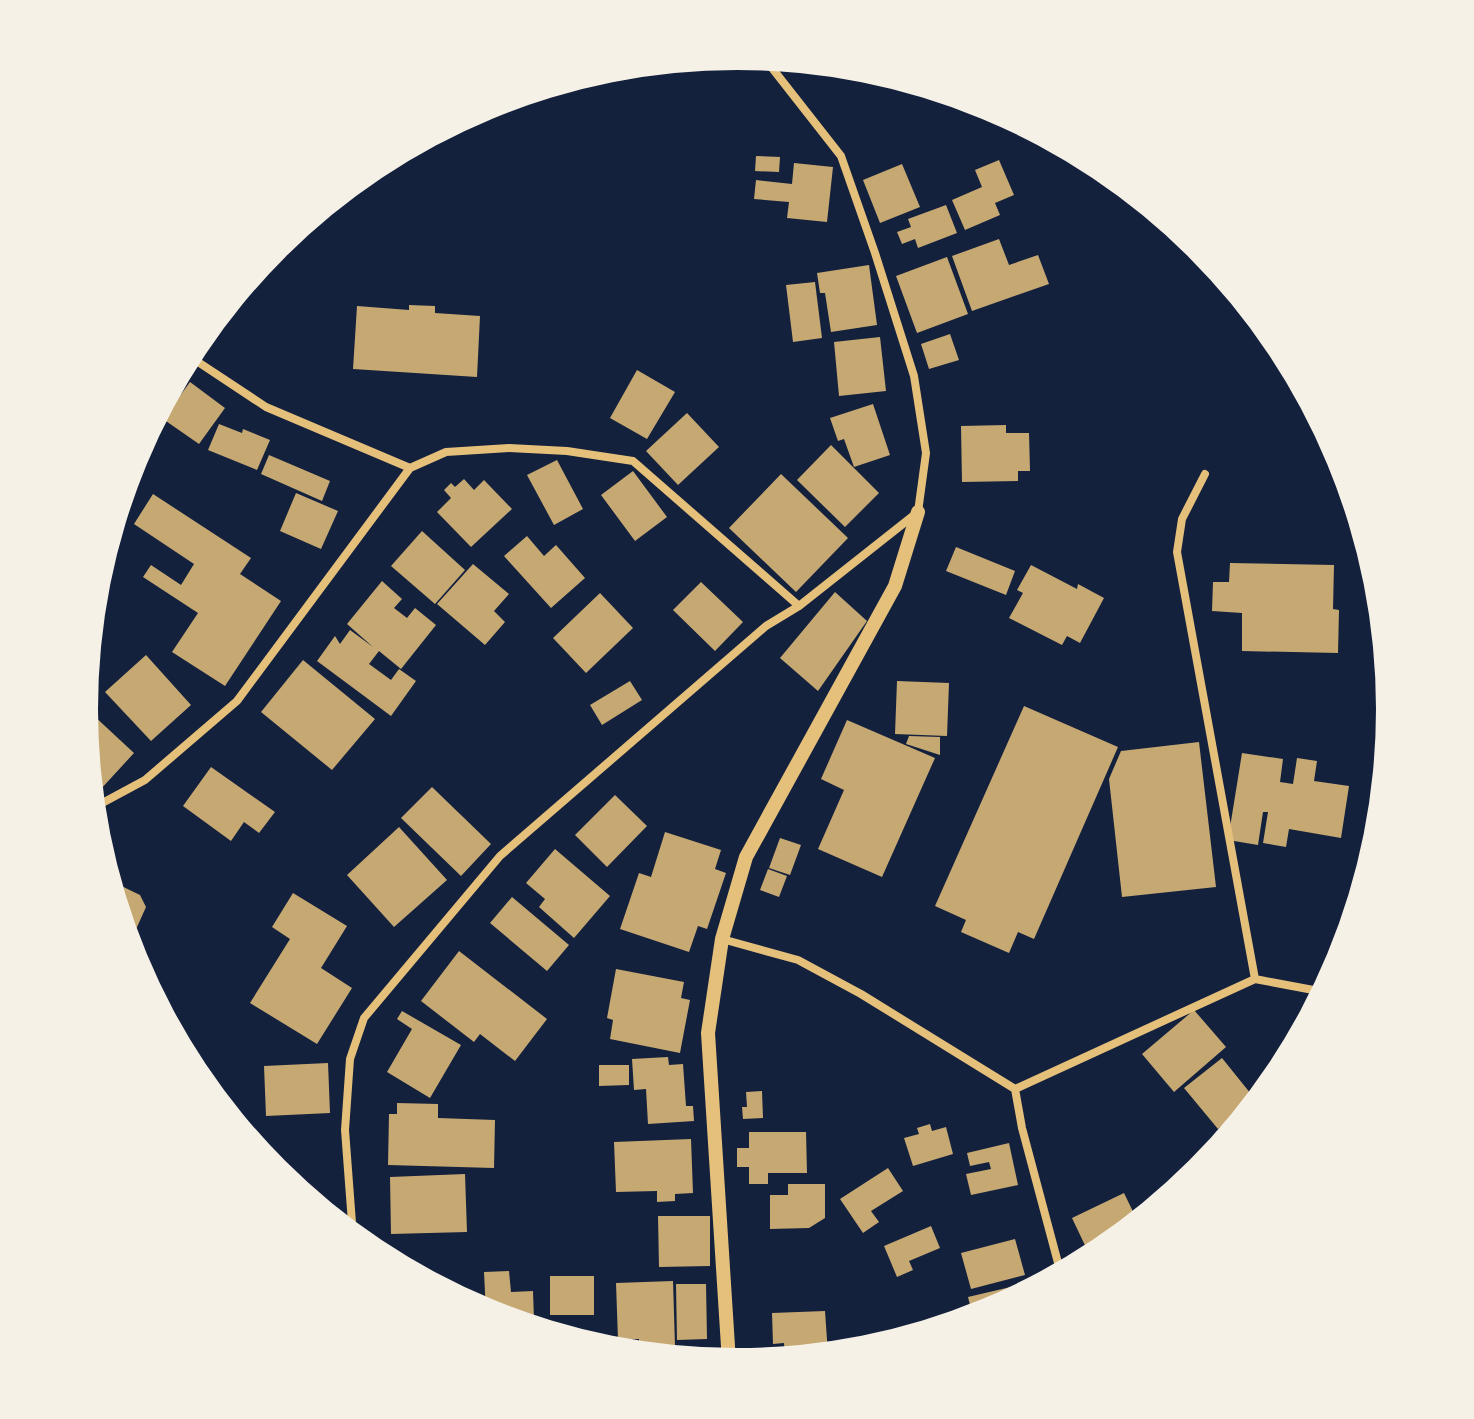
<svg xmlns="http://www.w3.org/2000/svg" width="1474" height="1419" font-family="Inter,sans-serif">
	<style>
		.building { fill: #c6a872 }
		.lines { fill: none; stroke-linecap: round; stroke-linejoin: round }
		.minor { stroke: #e5c07b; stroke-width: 8 }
		.tertiary { stroke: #e5c07b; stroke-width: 14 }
	</style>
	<rect width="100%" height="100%" fill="#14213d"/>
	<path class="building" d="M756,156L780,157L779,172L755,171Z
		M999,160L1014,195L995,203L1000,215L965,230L952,200L982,187L975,170Z
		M794,163L833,167L827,222L787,218L789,202L754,199L756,180L792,184Z
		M902,164L920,207L880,223L863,180Z
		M946,205L957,233L918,248L915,239L902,244L897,232L911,227L908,219Z
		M999,239L1009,265L1038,255L1049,284L972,311L952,256Z
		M947,257L968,314L917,333L896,276Z
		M869,265L877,325L831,332L825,293H820L817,273Z
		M815,282L822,338L793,342L786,285Z
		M409,305L435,306V313L480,316L477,377L353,369L357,306L409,310Z
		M950,334L959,360L929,369L921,344Z
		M880,337L886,391L839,396L834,342Z
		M637,370L675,392L647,439L610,418Z
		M190,382L225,408L199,444L163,419Z
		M873,404L890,455L854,467L844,439L838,441L830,418Z
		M687,413L719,447L678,485L646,451Z
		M219,424L242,433L243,429L270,440L257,470L208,450Z
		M1006,425V433H1029L1030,471H1018V481L962,482L961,426Z
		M831,445L879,493L845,527L797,480Z
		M269,455L330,481L322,501L261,474Z
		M557,460L583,509L554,525L527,475Z
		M633,471L667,517L635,541L601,495Z
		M781,474L848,538L796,592L729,528Z
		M464,479L474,490L484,480L512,509L471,547L437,512L451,498L444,490L451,483L455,487Z
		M296,493L338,511L321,549L280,531Z
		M153,494L251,558L240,574L281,601L225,686L172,652L198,613L143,577L151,565L181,585L194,564L134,524Z
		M422,531L465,570L435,604L391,566Z
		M527,536L544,556L556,545L585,578L551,608L504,556Z
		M956,547L1015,571L1006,595L946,571Z
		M1230,563L1334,565L1333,609L1339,610L1338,653L1242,651V613L1212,611L1213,582H1229Z
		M473,564L509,594L494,611L505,622L485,645L437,604Z
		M1031,565L1077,589L1078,584L1104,598L1080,643L1067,636L1062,645L1009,618L1023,593L1017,590Z
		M382,581L402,599L394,608L407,618L415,608L436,625L401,669L379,651L369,664L391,680L399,669L416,681L391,716L317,661L335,636L340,644L350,630L373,647L347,624Z
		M701,582L743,622L715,651L673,610Z
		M835,592L867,621L818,691L780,658Z
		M600,593L633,628L586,673L553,638Z
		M146,655L191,705L151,741L105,692Z
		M303,660L375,719L332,770L261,712Z
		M630,681L642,700L602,725L590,705Z
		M897,681L949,683L947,736L895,734Z
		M1024,706L1118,747L1034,939L1018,932L1009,953L961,932L966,920L935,906Z
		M92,714L134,753L100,790L91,781L85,722Z
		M847,720L935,758L882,877L818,849L844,790L821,779Z
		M909,736L940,737V755L906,744Z
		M1199,742L1216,887L1122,897L1109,779L1121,751Z
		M1242,753L1283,759L1280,782L1293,784L1297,758L1317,761L1314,781L1349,786L1341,838L1289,829L1286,847L1263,843L1268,812H1263L1258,845L1228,840Z
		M211,767L275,812L259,833L244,822L231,841L183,806Z
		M432,787L491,844L461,876L401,818Z
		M615,795L647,826L607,867L575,835Z
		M399,827L447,880L394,927L347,875Z
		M665,832L721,850L715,869L726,873L707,929L698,926L689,952L620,929L639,873L651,877Z
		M780,838L801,845L790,875L769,868Z
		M555,849L610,896L574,938L539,907L545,899L526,883Z
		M768,869L787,876L779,897L760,890Z
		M109,880L140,895L146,907L129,945Z
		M293,893L347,926L321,968L352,988L317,1044L250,1003L290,939L272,927Z
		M512,897L569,945L547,971L490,923Z
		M459,951L547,1019L515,1061L480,1034L474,1042L421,1001Z
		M616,969L684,982L681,998L690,1000L680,1053L610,1039L613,1020L607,1018Z
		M1194,1010L1226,1047L1174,1092L1142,1054Z
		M402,1011L461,1045L430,1098L387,1072L412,1029L397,1019Z
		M668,1057L669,1065L683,1064L686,1106H693L694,1121L648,1124L646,1089L634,1090L632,1059Z
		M1222,1058L1255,1099L1218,1129L1184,1088Z
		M328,1063L330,1113L266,1116L264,1066Z
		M599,1065H629V1085L599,1086Z
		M762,1091L763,1118L743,1119L742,1107H747L746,1092Z
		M397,1103L438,1104V1118L495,1120L494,1168L388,1165L389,1114H397Z
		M930,1124L932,1131L946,1127L953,1154L913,1166L904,1138L919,1134L917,1128Z
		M749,1132H806L807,1173H768V1184H749V1167H737V1148H749Z
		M691,1139L693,1193L675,1194V1201L657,1202V1191L616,1192L614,1142Z
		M1009,1143L1018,1185L971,1195L966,1174L991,1169L989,1162L970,1166L967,1153Z
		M888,1168L903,1191L871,1211L879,1222L863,1233L840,1199Z
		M465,1174L467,1232L391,1234L390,1177Z
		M788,1184H825V1218L809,1228L770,1229V1195H788Z
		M1124,1193L1138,1222L1091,1258L1072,1218Z
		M658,1216H710V1266L659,1267Z
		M931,1226L940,1248L909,1261L913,1270L897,1277L884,1246Z
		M1015,1239L1025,1275L971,1289L961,1253Z
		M509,1271L511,1292L533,1291L534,1319L509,1320L486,1313L484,1272Z
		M550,1276H594V1315H550Z
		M673,1281L675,1346L639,1347V1339L618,1340L616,1283Z
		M1032,1282L1033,1289L987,1313L973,1317L968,1297Z
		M676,1284H706L707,1339L677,1340Z
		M825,1311L828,1354L785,1358L784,1343L773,1344L772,1313Z"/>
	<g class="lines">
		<path class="minor" d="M189,356L266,407L410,468
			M93,808L145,780L237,701L410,468L446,452L509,448L567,451L633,461L799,606
			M722,939L798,960L861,994L1015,1089L1022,1128L1061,1274
			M1255,979L1324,992
			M1015,1089L1255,979L1177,552L1182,519L1205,474
			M353,1236L345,1130L350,1059L364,1018L500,856L766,626L799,606L918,512L926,453L914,376L875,253L841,156L765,59"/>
		<path class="tertiary" d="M729,1362L708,1033L722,939L746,857L895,586L918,512"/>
	</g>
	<path d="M0 0H1474V1419H0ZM98 709a639 639 0 1 1 1278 0a639 639 0 1 1-1278 0Z" fill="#f6f1e7" fill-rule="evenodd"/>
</svg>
